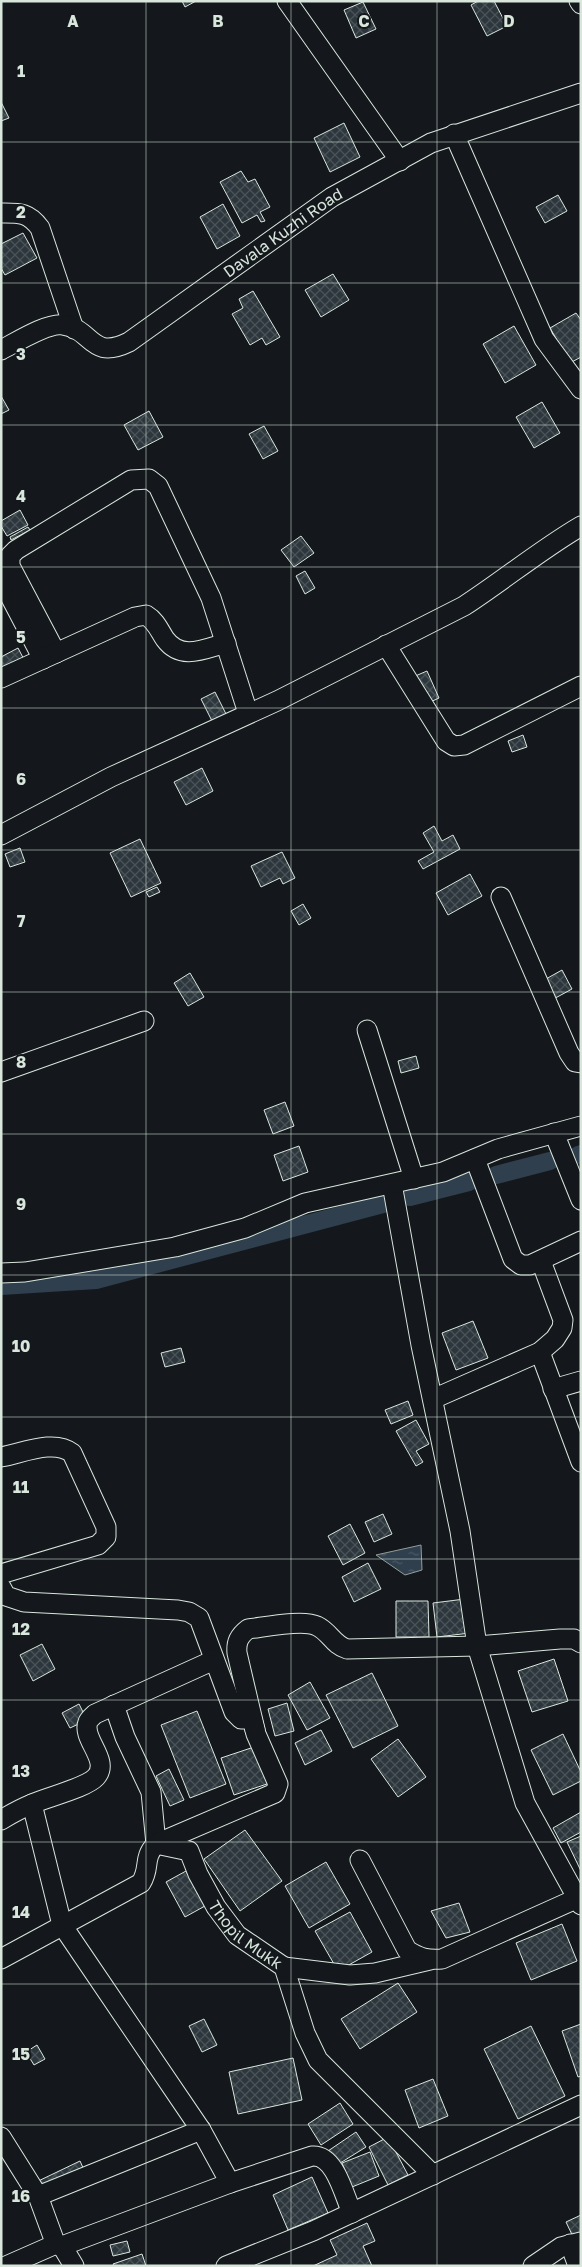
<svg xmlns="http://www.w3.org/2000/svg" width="582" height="2267" font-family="'Golos Text',sans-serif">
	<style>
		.water { fill: url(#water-ripples); stroke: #939e99 }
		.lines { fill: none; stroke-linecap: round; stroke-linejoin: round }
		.canal { stroke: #2f3f4d; stroke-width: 18 }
		.building { fill: url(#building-cross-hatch); stroke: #d8e6dc }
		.minor-casing { stroke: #d8e6dc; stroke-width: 21 }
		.minor { stroke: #14181c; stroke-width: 19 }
		.grid { fill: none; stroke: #d8e6dc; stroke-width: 1; stroke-opacity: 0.55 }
		.labels { text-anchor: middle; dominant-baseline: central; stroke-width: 4; stroke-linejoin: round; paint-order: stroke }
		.street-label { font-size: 16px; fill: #d8e6dc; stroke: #14181c }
		.grid-label { font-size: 16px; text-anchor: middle; font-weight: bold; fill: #d8e6dc; stroke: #14181c; stroke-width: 4; stroke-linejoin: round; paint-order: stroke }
	</style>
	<defs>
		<pattern id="water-ripples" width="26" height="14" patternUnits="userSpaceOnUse" patternTransform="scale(1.25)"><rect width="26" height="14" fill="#2f3f4d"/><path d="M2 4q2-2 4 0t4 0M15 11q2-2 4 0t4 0" fill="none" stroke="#4c5b66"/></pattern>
		<pattern id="building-cross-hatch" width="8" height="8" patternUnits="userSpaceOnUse" patternTransform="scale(1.25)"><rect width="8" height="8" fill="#2c363c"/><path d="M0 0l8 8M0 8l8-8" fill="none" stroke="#4a5358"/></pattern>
	</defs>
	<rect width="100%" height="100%" fill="#14181c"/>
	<path class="water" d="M421,1545L422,1570L405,1575L376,1555Z"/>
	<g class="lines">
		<path class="canal" d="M578,1155L581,1154
			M496,1175L550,1161
			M410,1197L469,1182
			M1,1286L96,1280L383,1204"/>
	</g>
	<path class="building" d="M182,1H196L185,7Z
		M478,1H494L507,26L487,36L471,5Z
		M363,2L376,29L356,38L344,10Z
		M1,102L9,118L1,121Z
		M344,123L360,157L330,172L314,138Z
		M241,171L248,182L255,179L270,207L260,212L265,221L261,222L257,215L242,223L220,182Z
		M558,195L567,211L545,223L536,207Z
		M223,204L240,236L217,249L200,217Z
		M23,233L37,258L5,275L1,268V244Z
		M333,274L349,300L321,317L305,290Z
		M253,291L280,337L266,345L262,338L250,345L232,314L243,308L239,299Z
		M576,313L581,320V357L570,363L550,328Z
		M514,326L536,365L505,383L483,344Z
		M1,396L9,410L1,414Z
		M542,402L560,433L534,448L516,417Z
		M149,411L163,437L138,450L124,425Z
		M264,426L278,451L263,459L249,434Z
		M20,510L28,525L7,536L1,526V521Z
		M28,527L30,530L11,540L10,537Z
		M301,536L314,553L294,567L281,550Z
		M305,571L315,588L305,594L296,576Z
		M18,648L30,671L1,686V657Z
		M427,671L439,698L426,704L413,677Z
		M215,692L228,718L214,725L201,699Z
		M523,735L527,747L512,752L508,741Z
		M202,768L213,791L186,805L174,782Z
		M434,826L442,841L453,835L460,849L423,869L418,861L434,852L423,833Z
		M140,839L161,883L131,897L110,853Z
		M20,848L25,862L10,867L5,854Z
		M282,852L295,878L283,884L280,878L261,887L251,866Z
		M470,874L482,896L448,915L436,893Z
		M157,887L160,892L149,897L146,892Z
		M303,904L311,918L299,925L291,911Z
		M562,970L572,989L548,1002L537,984Z
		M190,973L204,997L188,1006L174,983Z
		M416,1056L419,1068L401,1073L398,1061Z
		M285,1102L294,1126L273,1134L264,1110Z
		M299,1146L308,1172L283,1181L274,1155Z
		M473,1321L488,1358L456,1370L442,1333Z
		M181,1348L185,1362L165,1367L161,1353Z
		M408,1401L413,1415L391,1424L385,1410Z
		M416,1420L429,1444L416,1451L423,1462L416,1466L396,1431Z
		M383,1514L392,1534L374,1542L365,1522Z
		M350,1524L365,1553L343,1565L328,1536Z
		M368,1563L381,1589L354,1602L342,1577Z
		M465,1599L470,1633L437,1637L433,1603Z
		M396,1601H428L429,1637H396Z
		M42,1644L55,1669L33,1681L20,1655Z
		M554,1659L568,1701L532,1712L518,1671Z
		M372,1673L398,1726L353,1748L326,1695Z
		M310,1682L330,1718L307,1730L288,1695Z
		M287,1703L294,1731L275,1736L268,1709Z
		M79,1704L87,1720L70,1728L62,1713Z
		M197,1711L226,1784L190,1798L161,1725Z
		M321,1730L332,1751L305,1765L295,1743Z
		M563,1734L581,1772V1781L553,1795L531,1750Z
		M398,1739L426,1777L398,1797L371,1759Z
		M260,1745L273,1782L234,1795L221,1758Z
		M169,1769L184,1800L170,1806L156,1776Z
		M581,1812V1832L561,1843L553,1828Z
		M245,1830L282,1881L240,1911L204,1859Z
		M581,1836V1871L567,1842Z
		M326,1862L350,1904L309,1928L285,1886Z
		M186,1871L205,1906L185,1917L166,1882Z
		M459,1903L470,1932L446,1938L431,1911Z
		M350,1912L372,1952L338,1971L315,1931Z
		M562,1924L577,1961L531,1980L516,1943Z
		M398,1983L417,2012L360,2049L341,2019Z
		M204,2019L217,2045L202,2052L189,2026Z
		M581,2024V2076L578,2077L562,2031Z
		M531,2026L565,2096L518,2119L484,2049Z
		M37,2045L45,2059L34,2065L26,2052Z
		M293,2058L302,2100L238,2114L229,2072Z
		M433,2079L448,2116L419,2128L405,2090Z
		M340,2103L353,2124L321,2145L308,2124Z
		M356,2132L366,2147L337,2165L328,2151Z
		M388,2137L408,2175L388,2185L369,2147Z
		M370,2152L379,2176L352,2187L342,2163Z
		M80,2161L88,2179L39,2203L30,2185Z
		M312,2177L328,2213L288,2230L273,2195Z
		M581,2215V2240L576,2243L566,2222Z
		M367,2223L375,2241L363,2246L372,2266H313L337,2255L330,2240Z
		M127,2241L130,2252L113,2256L110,2245Z
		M142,2254L146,2266H114L113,2264Z"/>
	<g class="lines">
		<defs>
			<g id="minor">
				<path d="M287,1L400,161"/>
				<path d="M579,1L581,4"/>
				<path d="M454,134L544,339L581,389"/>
				<path d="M1,213C19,213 28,212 40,228L74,329"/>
				<path id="s1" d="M1,350C15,343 48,322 63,325C93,329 90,361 129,342L332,197L431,143L581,93"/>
				<path d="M1,579L43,659"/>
				<path d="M386,645L446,741L454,746L464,745L581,686"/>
				<path d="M56,653L10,566V556L16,550L131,480L149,479L158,486L211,598L248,713"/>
				<path d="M1,678L135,617L146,615C156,621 159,630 165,639C181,661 204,649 226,643"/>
				<path d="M1,835L111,777L277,701L464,606C504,580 540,550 581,526"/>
				<path d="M501,897L569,1053L575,1062L581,1063"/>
				<path d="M367,1030L414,1179"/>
				<path d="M1,1072L144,1021"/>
				<path d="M554,1133L581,1200"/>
				<path d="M475,1159L513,1259L521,1265H530L581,1241"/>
				<path d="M392,1184L421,1345L460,1531L477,1646L525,1803L581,1905"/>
				<path d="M1,1273L25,1272L175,1247L245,1228L305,1203L443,1172L498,1149L581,1126"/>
				<path d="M540,1352L581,1462"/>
				<path d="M553,1389L581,1381"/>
				<path d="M433,1399L540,1352L555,1339L562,1328L563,1320L541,1261"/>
				<path d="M1,1457C23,1453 54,1439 72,1453L106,1527V1537L98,1545L1,1574"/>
				<path d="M1,1587L6,1596L24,1602L178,1610L189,1612L199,1618L234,1712L241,1719H252L255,1730"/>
				<path id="s2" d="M114,1705L125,1737L151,1792L156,1844L189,1851L198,1874L216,1907L237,1935L284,1967L305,2033L318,2060L433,2175"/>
				<path d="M32,1804L62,1925L201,2130L230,2183"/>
				<path d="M1,1820C11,1814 22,1808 32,1804C47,1797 86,1788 96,1777C111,1760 81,1739 88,1722C89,1719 93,1716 95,1714L214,1660"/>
				<path d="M360,1860L407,1950C419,1958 427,1960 442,1959L578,1898"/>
				<path d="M1,1959L141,1883C151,1867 142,1859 156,1844L275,1793L278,1784L256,1734L237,1653C236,1642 239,1636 248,1629C265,1627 303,1619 317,1626C330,1632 333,1645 347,1649L477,1646L560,1639H574L581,1643"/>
				<path d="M284,1967L350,1975L375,1973L430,1960"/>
				<path d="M1,2137L38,2196L56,2245"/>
				<path d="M38,2196L201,2130"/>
				<path d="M570,2244L578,2266"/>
				<path d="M62,2246L230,2183L312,2156C335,2154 344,2195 352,2213"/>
				<path d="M6,2266L56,2244L62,2246L74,2266"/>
				<path d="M226,2266L313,2231L581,2105"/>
				<path d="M533,2266L561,2247L581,2242"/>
			</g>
		</defs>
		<use href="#minor" class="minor-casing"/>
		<use href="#minor" class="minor"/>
	</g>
	<path class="grid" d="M146,1V2266M291,1V2266M437,1V2266M1,142H581M1,283H581M1,425H581M1,567H581M1,708H581M1,850H581M1,992H581M1,1134H581M1,1275H581M1,1417H581M1,1559H581M1,1700H581M1,1842H581M1,1984H581M1,2125H581"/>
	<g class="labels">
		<g class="street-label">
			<text stroke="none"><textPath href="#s1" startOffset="330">Davala Kuzhi Road</textPath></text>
			<text stroke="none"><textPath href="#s2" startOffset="284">Thopil Mukk</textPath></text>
		</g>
	</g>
	<g class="grid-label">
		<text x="73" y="27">A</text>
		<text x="218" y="27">B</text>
		<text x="364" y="27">C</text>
		<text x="509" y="27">D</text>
		<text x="21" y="77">1</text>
		<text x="21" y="218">2</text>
		<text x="21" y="360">3</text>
		<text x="21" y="502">4</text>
		<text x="21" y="643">5</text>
		<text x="21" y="785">6</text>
		<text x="21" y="927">7</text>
		<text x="21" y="1068">8</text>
		<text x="21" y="1210">9</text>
		<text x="21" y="1352">10</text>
		<text x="21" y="1493">11</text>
		<text x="21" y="1635">12</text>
		<text x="21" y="1777">13</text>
		<text x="21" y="1918">14</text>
		<text x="21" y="2060">15</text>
		<text x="21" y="2202">16</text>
	</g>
	<rect width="582" height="2267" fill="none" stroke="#d8e6dc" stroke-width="5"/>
</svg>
